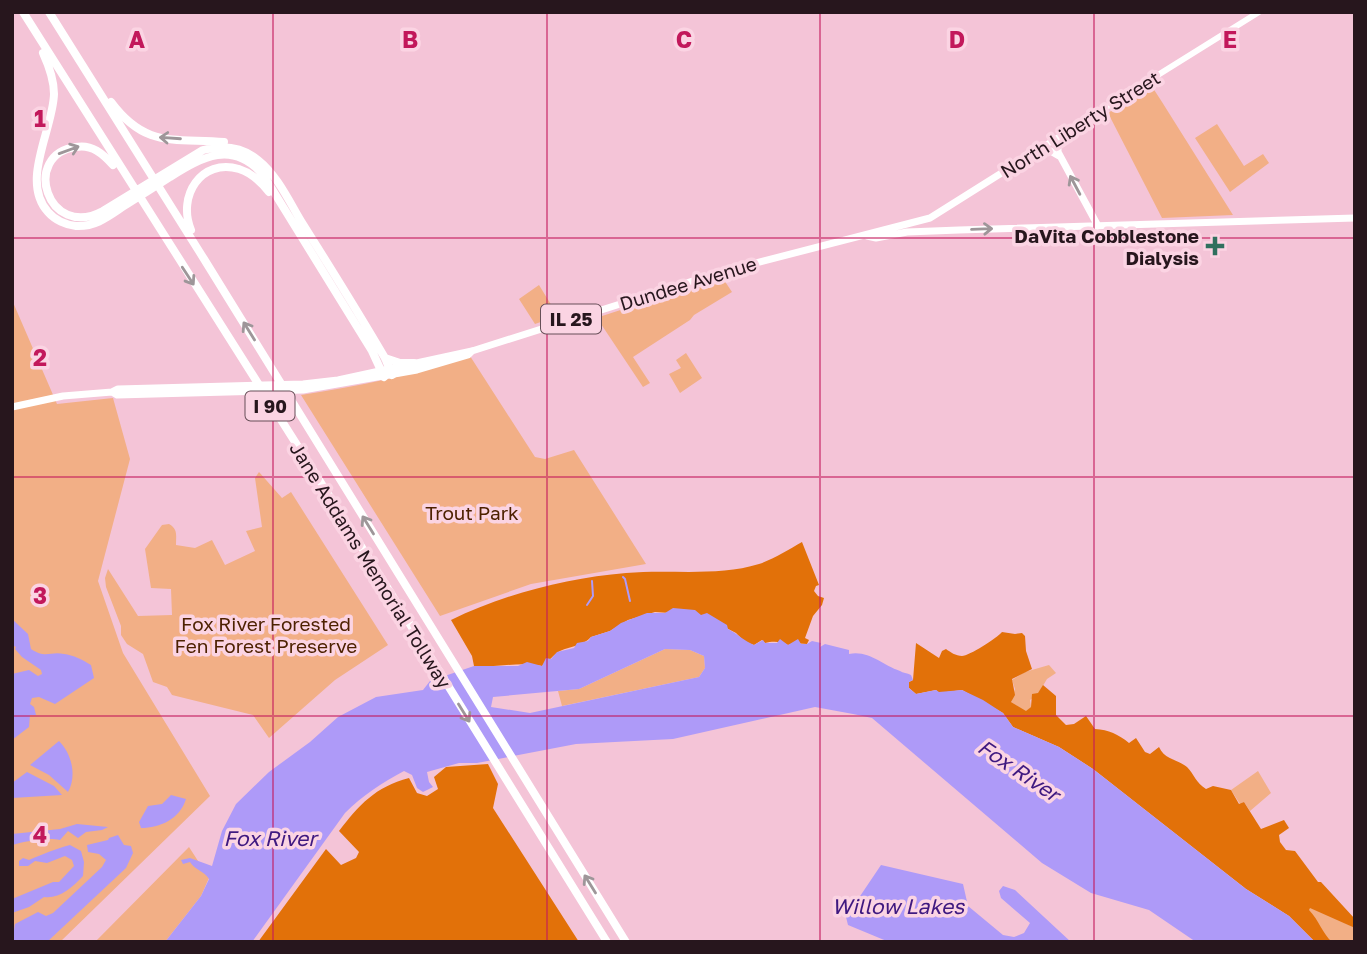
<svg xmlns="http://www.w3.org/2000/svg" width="1367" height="954" font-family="'Golos Text',sans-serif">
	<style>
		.green { fill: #f2af86 }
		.forest { fill: #e27109 }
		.water { fill: #ae9af8; fill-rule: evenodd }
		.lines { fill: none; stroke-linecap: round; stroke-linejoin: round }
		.stream { stroke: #ae9af8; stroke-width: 2 }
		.secondary { stroke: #fff; stroke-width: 6 }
		.primary { stroke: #fff; stroke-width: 7 }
		.motorway { stroke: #fff; stroke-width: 8 }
		.oneway { stroke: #9e9699 }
		.grid { fill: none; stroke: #c2185b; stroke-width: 2; stroke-opacity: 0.55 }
		.poi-dot { fill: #30705e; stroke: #fbd4e3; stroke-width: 2.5 }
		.labels { text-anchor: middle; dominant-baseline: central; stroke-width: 7; stroke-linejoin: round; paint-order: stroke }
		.shield { fill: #fbd4e3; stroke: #674f58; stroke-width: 2 }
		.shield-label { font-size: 18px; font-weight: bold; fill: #27161d }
		.street-label { font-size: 19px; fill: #27161d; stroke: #fbd4e3 }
		.poi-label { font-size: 19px; font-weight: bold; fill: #27161d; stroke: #fbd4e3; text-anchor: end }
		.park-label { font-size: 19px; fill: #4d2100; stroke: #fbd4e3 }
		.water-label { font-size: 21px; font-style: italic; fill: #3f1980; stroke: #fbd4e3 }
		.grid-label { font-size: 23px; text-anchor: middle; font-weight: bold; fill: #c2185b; stroke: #fbd4e3; stroke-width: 7; stroke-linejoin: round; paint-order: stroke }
	</style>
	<rect width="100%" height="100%" fill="#f4c4d7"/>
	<path class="green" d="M1151,85L1162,102L1233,215L1162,218L1108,113Z
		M1217,124L1244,166L1263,154L1269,163L1230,192L1195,138Z
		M722,277L732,292L694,315L690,320L633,357L650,383L643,387L599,321V317Z
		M539,285L558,316L535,324L519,299Z
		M12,300L57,404L113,398L130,459L98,581L123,653L210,796L60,942H12Z
		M686,353L702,378L680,393L669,374L681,368L676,360Z
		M470,356L535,457L545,459L574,450L646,564L531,584L440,616L301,395C359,386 415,375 470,356Z
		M259,472L282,498L291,492L388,645L335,680L269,738L253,715L172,695L167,687L153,682L143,654L127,644L121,635V626L106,587L105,578L108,569L138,616L172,615L171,589L151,588L145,549L162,525L169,524C178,529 176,535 176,545L195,548L212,540L225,565L255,551L246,531L262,527L255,478Z
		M665,649L690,650L704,656L705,668L699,677L562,706L558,691L579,689Z
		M1049,665L1056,673L1047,679L1038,694L1030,700L1031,707L1026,712L1011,702L1015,689L1012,680L1025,672Z
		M1258,771L1271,793L1250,811L1244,802L1240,804L1231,790Z
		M189,847L209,878L201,896L165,942H95Z
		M1288,893L1355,928V942H1315Z"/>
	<path class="forest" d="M802,542L819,585L816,586L814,591L818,596L824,598L822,605L813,616L805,638L809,640L807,644L794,643L788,645C781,641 772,641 765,643L762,640L754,645L745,642L736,633L701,615L655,612L628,620L610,631L591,637C583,646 571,646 560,651C554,654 548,662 542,666C520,661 498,668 474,666L472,656L451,620C504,594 567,578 626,573C670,569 717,577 759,564C774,559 788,550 802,542Z
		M1002,632L1015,634L1022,633L1025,636L1026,651L1032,669L1012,679L1015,695L1011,702L1026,711L1031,707L1032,694L1038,693L1043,685L1056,696V715L1066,725L1074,724L1086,716L1095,729C1109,730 1118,734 1129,743L1136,738L1145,752L1150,754L1159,747C1165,760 1177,759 1187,767C1194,774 1196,783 1206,789L1213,786L1231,790L1239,804L1244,802L1261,829L1284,820L1289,828L1279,835L1280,842L1286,850L1295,851L1318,882H1321L1355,919V928L1310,908L1309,910C1319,920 1322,933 1332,942H1315L1289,916L1246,889L1093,769L1059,747L1013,727L1003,713L962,690L939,693L936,690L916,694L909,688V682L913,680L916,643L939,658L942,651L946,649C950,652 956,656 962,656C969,656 997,638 1002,632Z
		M488,764L498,784L493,808L579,942H258L326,849L341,865L356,858L359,852L339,831C359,805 375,787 409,778L417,793L427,796L438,789L434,777L446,767Z"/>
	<path class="water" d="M673,608L695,610L701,615L707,613L727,625L728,629C738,634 744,641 754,645L763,640L765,643H777L780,639L788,645L798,639L801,644H807L812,641L821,643L820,647L825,644L849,650V654C869,650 882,665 900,671C903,673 907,673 911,675L913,680L909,682V688L916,694L936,690L939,692L962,690L983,700L1003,713L1013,727L1059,747L1093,769L1246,889L1289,916L1315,942H1196L1149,910L1091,893L1042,863L872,718L853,714L815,707L673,739L576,744L477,763H459L427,772L429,782L433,787L423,792L417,788L412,775L404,771C382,783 363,795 345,813L252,942H165L201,896L209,879C204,871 195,870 190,862L183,864L181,860L190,858L212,866L222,831L236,804L269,772L310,742L338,717L376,697L423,690L430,681L474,666H518L527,662L542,666L546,658L551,659L557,652L574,648L577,643L588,641L591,637L610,631L621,623L647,613H665ZM665,649L690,650L704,656L705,668L699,677L530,713L491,707L493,697L579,689Z
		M12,619L28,634L31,649C46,659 50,651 64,654C73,655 83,660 91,665L94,678L55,704L39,697L32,698L30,704L34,707L36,715H30L29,727L12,740V674L29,670L38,676L42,674L41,670L22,657L15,649L16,647L12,645Z
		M59,741C72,754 77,776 68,792L49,775L30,765Z
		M27,772L54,786L62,795L12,798V783Z
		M171,795L186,799C180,819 160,828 141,828L139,822L148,806L162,804Z
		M77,824L108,827L102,830L86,832L78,838L68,831L60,840C47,837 26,841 12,845V834L60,829Z
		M118,835L124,845L131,846L133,853L126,868L47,942H12L15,924L38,912L46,916L53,913L102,867L106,860L99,854L88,852L87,845L108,840L109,838Z
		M70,845L81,851L84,862L83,876C72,888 59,899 44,897L29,907L12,913V899L53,882H59L74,866L72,860L65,856L47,863L35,861L28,866H19V861L23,858L29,860C43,854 55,849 70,845Z
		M881,865L963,884L968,906L1003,935L1014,937L1024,933L1030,923L1001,898L999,891L1003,886L1015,890L1071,942H889L848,925L846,917Z"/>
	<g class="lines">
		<path class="stream" d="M623,577L625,579L630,601
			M587,605L593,596L592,581"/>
		<path class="secondary" d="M1036,151L1259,12"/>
		<path class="primary" d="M1065,133L1058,142V152L1098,226
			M867,236L876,238L907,232L959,230L1355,218
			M112,392L117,395L303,390L417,370L468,355L472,351
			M12,407L63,396L112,392L118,389L303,384L338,380L472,351L721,272L930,218L1035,152L1047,149L1059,156"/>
		<path class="motorway" d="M23,12L390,592L607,942
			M49,12L204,259L626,942
			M43,53C49,66 54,80 54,94C53,130 20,181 48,212C55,220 66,225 76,226C96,227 109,216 124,206C139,196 155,187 170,177C202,157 233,139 264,176L372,351L384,377
			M111,102C145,148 173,138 224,142
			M113,165C103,154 92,144 76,147C21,154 47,241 103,211L203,150C222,145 242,147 258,160C277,175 289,201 301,221C330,267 358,312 385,358L392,375
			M191,230C177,196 201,158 239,169C252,173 261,182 269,192
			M385,358L400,363H414"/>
	</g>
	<defs><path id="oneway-shaft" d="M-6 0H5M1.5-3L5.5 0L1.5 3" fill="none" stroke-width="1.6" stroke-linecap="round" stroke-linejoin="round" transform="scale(1.75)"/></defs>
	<g class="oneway">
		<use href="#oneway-shaft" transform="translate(170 138) rotate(-176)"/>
		<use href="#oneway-shaft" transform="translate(69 150) rotate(-20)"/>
		<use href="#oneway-shaft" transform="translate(1075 185) rotate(-118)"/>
		<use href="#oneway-shaft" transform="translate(982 229) rotate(-2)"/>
		<use href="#oneway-shaft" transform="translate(188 276) rotate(57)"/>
		<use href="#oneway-shaft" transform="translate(249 331) rotate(-122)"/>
		<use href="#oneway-shaft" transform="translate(368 525) rotate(-122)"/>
		<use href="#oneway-shaft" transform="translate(464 713) rotate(58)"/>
		<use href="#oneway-shaft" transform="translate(590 884) rotate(-122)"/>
	</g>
	<path class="grid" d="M273,12V942M547,12V942M820,12V942M1094,12V942M12,238H1355M12,477H1355M12,716H1355"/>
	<path class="poi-dot" d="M1211.5 235.5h7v7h7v7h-7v7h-7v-7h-7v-7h7z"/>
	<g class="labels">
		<g class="shield">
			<rect x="541" y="304.5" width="60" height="29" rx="5"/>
			<rect x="245.5" y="391.5" width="49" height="29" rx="5"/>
		</g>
		<g class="shield-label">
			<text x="571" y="319">IL 25</text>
			<text x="270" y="406">I 90</text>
		</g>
		<g class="street-label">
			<text transform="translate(1080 124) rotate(-32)">North Liberty Street</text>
			<text transform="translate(688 283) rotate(-17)">Dundee Avenue</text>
			<text transform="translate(371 565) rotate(58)">Jane Addams Memorial Tollway</text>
		</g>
		<g class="poi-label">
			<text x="1199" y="235">DaVita Cobblestone<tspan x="1199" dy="22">Dialysis</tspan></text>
		</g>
		<g class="park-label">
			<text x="472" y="512">Trout Park</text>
			<text x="266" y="623">Fox River Forested<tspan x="266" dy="22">Fen Forest Preserve</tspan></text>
		</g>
		<g class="water-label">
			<text transform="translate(1019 770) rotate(34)">Fox River</text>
			<text x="270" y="838">Fox River</text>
			<text x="898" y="906">Willow Lakes</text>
		</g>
	</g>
	<g class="grid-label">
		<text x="137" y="48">A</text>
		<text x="410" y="48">B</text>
		<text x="684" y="48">C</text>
		<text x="957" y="48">D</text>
		<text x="1230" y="48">E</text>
		<text x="40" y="127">1</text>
		<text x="40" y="366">2</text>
		<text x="40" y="604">3</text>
		<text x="40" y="843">4</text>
	</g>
	<rect width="1367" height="954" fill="none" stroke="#27161d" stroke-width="28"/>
</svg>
